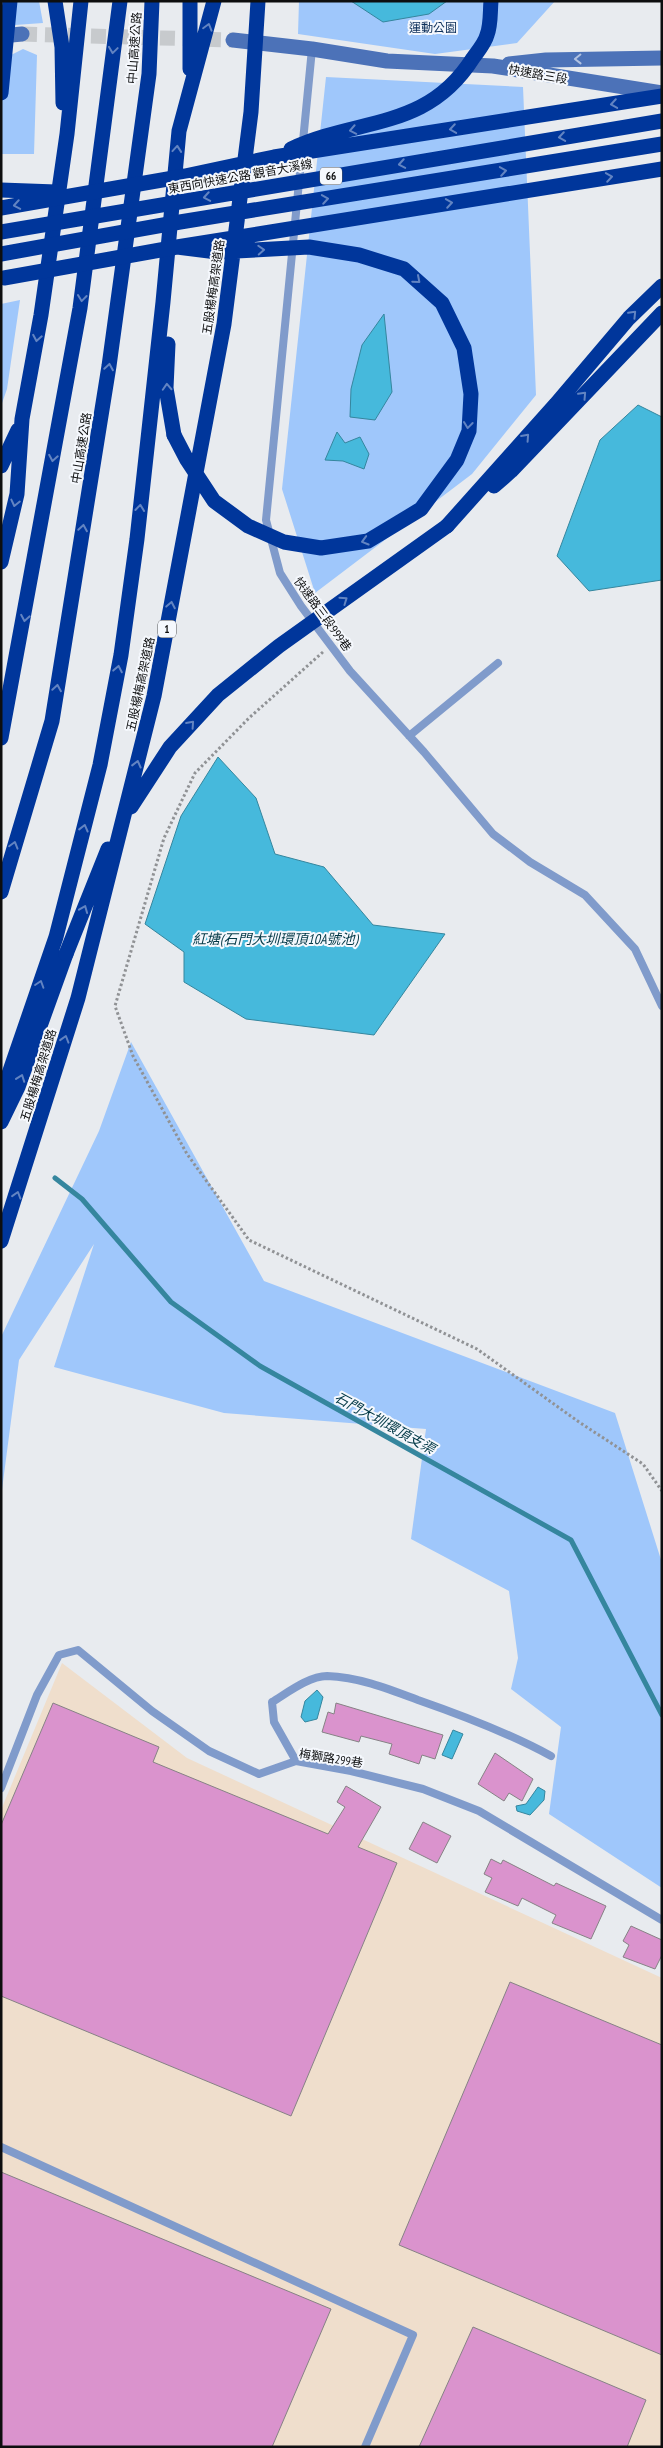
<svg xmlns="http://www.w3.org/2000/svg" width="663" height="2448" font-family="'PT Sans Narrow','Noto Sans TC',sans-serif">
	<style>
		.industrial { fill: #efdecc }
		.green { fill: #9fc7fb }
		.water { fill: #46b9dc; stroke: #35869e }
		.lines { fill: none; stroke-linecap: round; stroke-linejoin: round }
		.stream { stroke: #35869e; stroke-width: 5 }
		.building { fill: #da93cd; stroke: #868285 }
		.secondary-tunnel { stroke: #c7cacd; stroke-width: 15; stroke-dasharray: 15 8; stroke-linecap: butt }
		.path { stroke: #909295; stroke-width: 3; stroke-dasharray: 2.5 2.5; stroke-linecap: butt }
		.lane { stroke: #809bcb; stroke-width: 8 }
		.secondary { stroke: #4c72b8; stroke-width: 15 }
		.highway { stroke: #00369b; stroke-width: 15 }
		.highway-bridge { stroke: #00369b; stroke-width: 15 }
		.oneway { stroke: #6284c2 }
		.oneway2 { stroke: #b1c2e1 }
		.labels { text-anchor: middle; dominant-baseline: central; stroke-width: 4; stroke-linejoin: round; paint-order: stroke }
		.shield { fill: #f5f8fd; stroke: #535456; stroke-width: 1 }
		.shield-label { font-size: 11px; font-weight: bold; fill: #0d0e0f }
		.park-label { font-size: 12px; fill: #0b2e58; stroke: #f5f8fd }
		.street-label { font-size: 12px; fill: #0d0e0f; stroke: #f5f8fd }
		.water-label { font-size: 14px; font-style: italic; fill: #023846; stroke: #f5f8fd }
	</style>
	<rect width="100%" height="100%" fill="#e8ebef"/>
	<path class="industrial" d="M62,1663L187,1758L662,1978V2447H1V1810Z"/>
	<path class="green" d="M1,1H39L43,23L1,26Z
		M299,1H555L517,43L435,54L298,34Z
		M23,49L37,55L34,154H1V60Z
		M326,77L523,87L536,395L472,474L315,593L282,489Z
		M20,300L7,389L1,406V304Z
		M131,1042L264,1281L615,1413L662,1563V1888L549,1814L561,1727L511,1689L518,1658L509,1591L411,1539L426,1429L224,1413L54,1367L94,1244L19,1360L1,1497V1337L99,1131Z"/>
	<path class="water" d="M351,1H447L429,14L383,22Z
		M384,314L392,392L375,420L350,417L351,389L362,345Z
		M638,405L662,417V580L589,591L557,556L600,440Z
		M337,432L345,443L360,437L369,454L364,469L343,461L325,460Z
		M218,757L256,798L275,854L324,867L373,925L445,934L374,1035L246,1019L184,982V952L145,924L181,816Z
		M317,1690L323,1697L317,1719L305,1722L301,1717L305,1701Z
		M453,1730L463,1734L452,1759L442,1755Z
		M538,1787L545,1791L544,1800L530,1815L517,1811L516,1806L526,1804Z"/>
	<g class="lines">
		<path class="stream" d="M55,1178L82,1199L171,1302L260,1366L571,1540L662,1715"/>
	</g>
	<path class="building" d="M53,1703L159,1747L153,1762L328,1834L345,1807L337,1802L346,1786L381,1807L358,1847L397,1863L291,2116L1,1996V1825Z
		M336,1703L443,1735L435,1759L422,1755L419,1764L389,1754L392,1744L361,1736L359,1742L322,1732L328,1712L334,1714Z
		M495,1753L533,1779L522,1801L509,1793L504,1801L478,1784Z
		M423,1822L451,1836L437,1863L409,1849Z
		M491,1859L501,1864L503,1860L554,1886L556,1883L606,1906L591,1939L552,1923L556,1915L522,1898L518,1906L485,1892L492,1878L484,1874Z
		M631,1926L662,1940V1955L655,1969L623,1957L629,1945L623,1941Z
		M510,1982L662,2045V2355L399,2245Z
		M1,2172L331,2309L272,2447H1Z
		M473,2327L646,2400L627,2447H419Z"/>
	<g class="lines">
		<path class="secondary-tunnel" d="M22,34L233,40"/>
		<path class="path" d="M323,652L249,718L195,773L164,838L115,1006L133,1056L187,1154L249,1240L477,1349L579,1422L643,1464L662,1491"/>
		<path class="lane" d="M312,49L266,520L280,573L301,606L350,671L424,752L493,834L530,862L585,895L635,949L662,1006
			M409,736L498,663
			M296,1761L274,1722L272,1702C287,1693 309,1676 327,1676C359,1677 389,1689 418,1700C464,1716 509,1733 551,1756
			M1,1788L37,1695L59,1655L78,1650L152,1711L209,1751L259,1774L296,1761L351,1771L423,1789L479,1811L662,1920
			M1,2147L413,2335L365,2447"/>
		<path class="secondary" d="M1,36L22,34
			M233,40L312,49L387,61L493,66L662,93
			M509,64L546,60L662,58"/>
		<path class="highway" d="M55,1L62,47L63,103
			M190,1V69
			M168,344L166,388L174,435
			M1,466L18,430
			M494,486L511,471L662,313
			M447,526L556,404L629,318L662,286
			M1,562L17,494L22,419L41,315L67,134L81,1
			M1,738L80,308L120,1
			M1,892L52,721L109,366L149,74L152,1
			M1,1097L56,937L100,765L121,655L137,539L163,302L179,131L214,1
			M1,1122L18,1087L66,954"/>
		<path class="highway-bridge" d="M1,93L10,1
			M291,149C359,117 427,131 473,58C478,51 485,43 487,35C491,25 490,12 491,1
			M1,190L56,192
			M1,208L185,176L274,157L662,96
			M1,232L662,121
			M1,254L180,222L662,144
			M4,278L177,247L662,169
			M174,435L187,460L214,501L248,526L284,542L321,548L368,541L421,509L457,460L469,431L471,394L464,348L442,303L404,269L359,255L309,247L217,252L177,247
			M131,807L170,747L218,695L279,646L447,526
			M66,954L108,849
			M1,1241L78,998L154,696L224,324L251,112L258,1"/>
	</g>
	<defs><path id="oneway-chevron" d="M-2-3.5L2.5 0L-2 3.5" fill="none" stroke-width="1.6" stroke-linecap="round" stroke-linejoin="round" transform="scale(1.25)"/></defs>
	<g class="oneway">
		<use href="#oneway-chevron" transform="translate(208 27) rotate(-74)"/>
		<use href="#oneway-chevron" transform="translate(113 50) rotate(98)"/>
		<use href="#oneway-chevron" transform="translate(614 104) rotate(171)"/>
		<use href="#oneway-chevron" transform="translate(453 129) rotate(171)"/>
		<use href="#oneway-chevron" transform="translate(353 130) rotate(169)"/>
		<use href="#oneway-chevron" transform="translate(562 137) rotate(171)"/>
		<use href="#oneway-chevron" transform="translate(177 149) rotate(-85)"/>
		<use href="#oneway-chevron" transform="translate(402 164) rotate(170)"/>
		<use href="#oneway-chevron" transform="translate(503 171) rotate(-9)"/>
		<use href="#oneway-chevron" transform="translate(609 177) rotate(-9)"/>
		<use href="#oneway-chevron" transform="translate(207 197) rotate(170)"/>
		<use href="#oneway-chevron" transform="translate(325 199) rotate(-9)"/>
		<use href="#oneway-chevron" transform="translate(449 203) rotate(-9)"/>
		<use href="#oneway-chevron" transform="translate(17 205) rotate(170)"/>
		<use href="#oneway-chevron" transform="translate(261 250) rotate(-3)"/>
		<use href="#oneway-chevron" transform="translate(417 280) rotate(41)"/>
		<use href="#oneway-chevron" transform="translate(82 298) rotate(97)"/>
		<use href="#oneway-chevron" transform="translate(633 314) rotate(-46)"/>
		<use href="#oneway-chevron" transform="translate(37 338) rotate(100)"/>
		<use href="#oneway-chevron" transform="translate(109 367) rotate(-81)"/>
		<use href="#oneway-chevron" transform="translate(167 387) rotate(-93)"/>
		<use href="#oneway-chevron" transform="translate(583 395) rotate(-47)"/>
		<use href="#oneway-chevron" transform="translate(468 425) rotate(97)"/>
		<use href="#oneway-chevron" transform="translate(526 437) rotate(-48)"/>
		<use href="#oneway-chevron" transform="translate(53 458) rotate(100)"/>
		<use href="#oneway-chevron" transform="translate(15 503) rotate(103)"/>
		<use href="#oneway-chevron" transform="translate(140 508) rotate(-84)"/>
		<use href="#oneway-chevron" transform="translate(83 528) rotate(-81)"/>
		<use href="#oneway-chevron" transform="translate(365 541) rotate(164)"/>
		<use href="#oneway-chevron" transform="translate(344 600) rotate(-35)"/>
		<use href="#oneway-chevron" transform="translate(171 605) rotate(-79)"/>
		<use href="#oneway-chevron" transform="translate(25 618) rotate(100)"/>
		<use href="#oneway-chevron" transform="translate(118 669) rotate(-79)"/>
		<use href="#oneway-chevron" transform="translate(57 688) rotate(-81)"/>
		<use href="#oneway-chevron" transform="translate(191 724) rotate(-48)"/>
		<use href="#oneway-chevron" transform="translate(137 764) rotate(-76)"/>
		<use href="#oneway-chevron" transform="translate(84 828) rotate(-76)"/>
		<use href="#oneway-chevron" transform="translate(14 845) rotate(-74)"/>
		<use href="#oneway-chevron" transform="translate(84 909) rotate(-68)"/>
		<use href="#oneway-chevron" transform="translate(40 984) rotate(-72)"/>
		<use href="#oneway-chevron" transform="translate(65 1039) rotate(-73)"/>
		<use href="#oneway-chevron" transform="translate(21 1078) rotate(-70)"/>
		<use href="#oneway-chevron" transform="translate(17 1195) rotate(-73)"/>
	</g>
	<use class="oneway2" href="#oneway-chevron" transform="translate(578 59) rotate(179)"/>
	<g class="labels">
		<g class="shield">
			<rect x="320" y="167.5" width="22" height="17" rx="4"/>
			<rect x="158" y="620.5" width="18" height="17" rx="4"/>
		</g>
		<g class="shield-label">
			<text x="331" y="176">66</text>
			<text x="167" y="629">1</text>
		</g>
		<g class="park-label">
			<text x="433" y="27">運動公園</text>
		</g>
		<g class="street-label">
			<text transform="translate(134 48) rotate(-86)">中山高速公路</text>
			<text transform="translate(538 74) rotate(10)">快速路三段</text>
			<text transform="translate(240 176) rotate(-10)">東西向快速公路 觀音大溪線</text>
			<text transform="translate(213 287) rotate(-82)">五股楊梅高架道路</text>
			<text transform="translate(81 448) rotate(-81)">中山高速公路</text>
			<text transform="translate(323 614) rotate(54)">快速路三段999巷</text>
			<text transform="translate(140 684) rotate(-78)">五股楊梅高架道路</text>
			<text transform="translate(38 1075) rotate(-73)">五股楊梅高架道路</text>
			<text transform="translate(331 1758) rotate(9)">梅獅路299巷</text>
		</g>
		<g class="water-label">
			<text x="275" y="939">紅塘(石門大圳環頂10A號池)</text>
			<text transform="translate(385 1423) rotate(29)">石門大圳環頂支渠</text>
		</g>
	</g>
	<rect width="663" height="2448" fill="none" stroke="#0d0e0f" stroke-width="5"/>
</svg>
